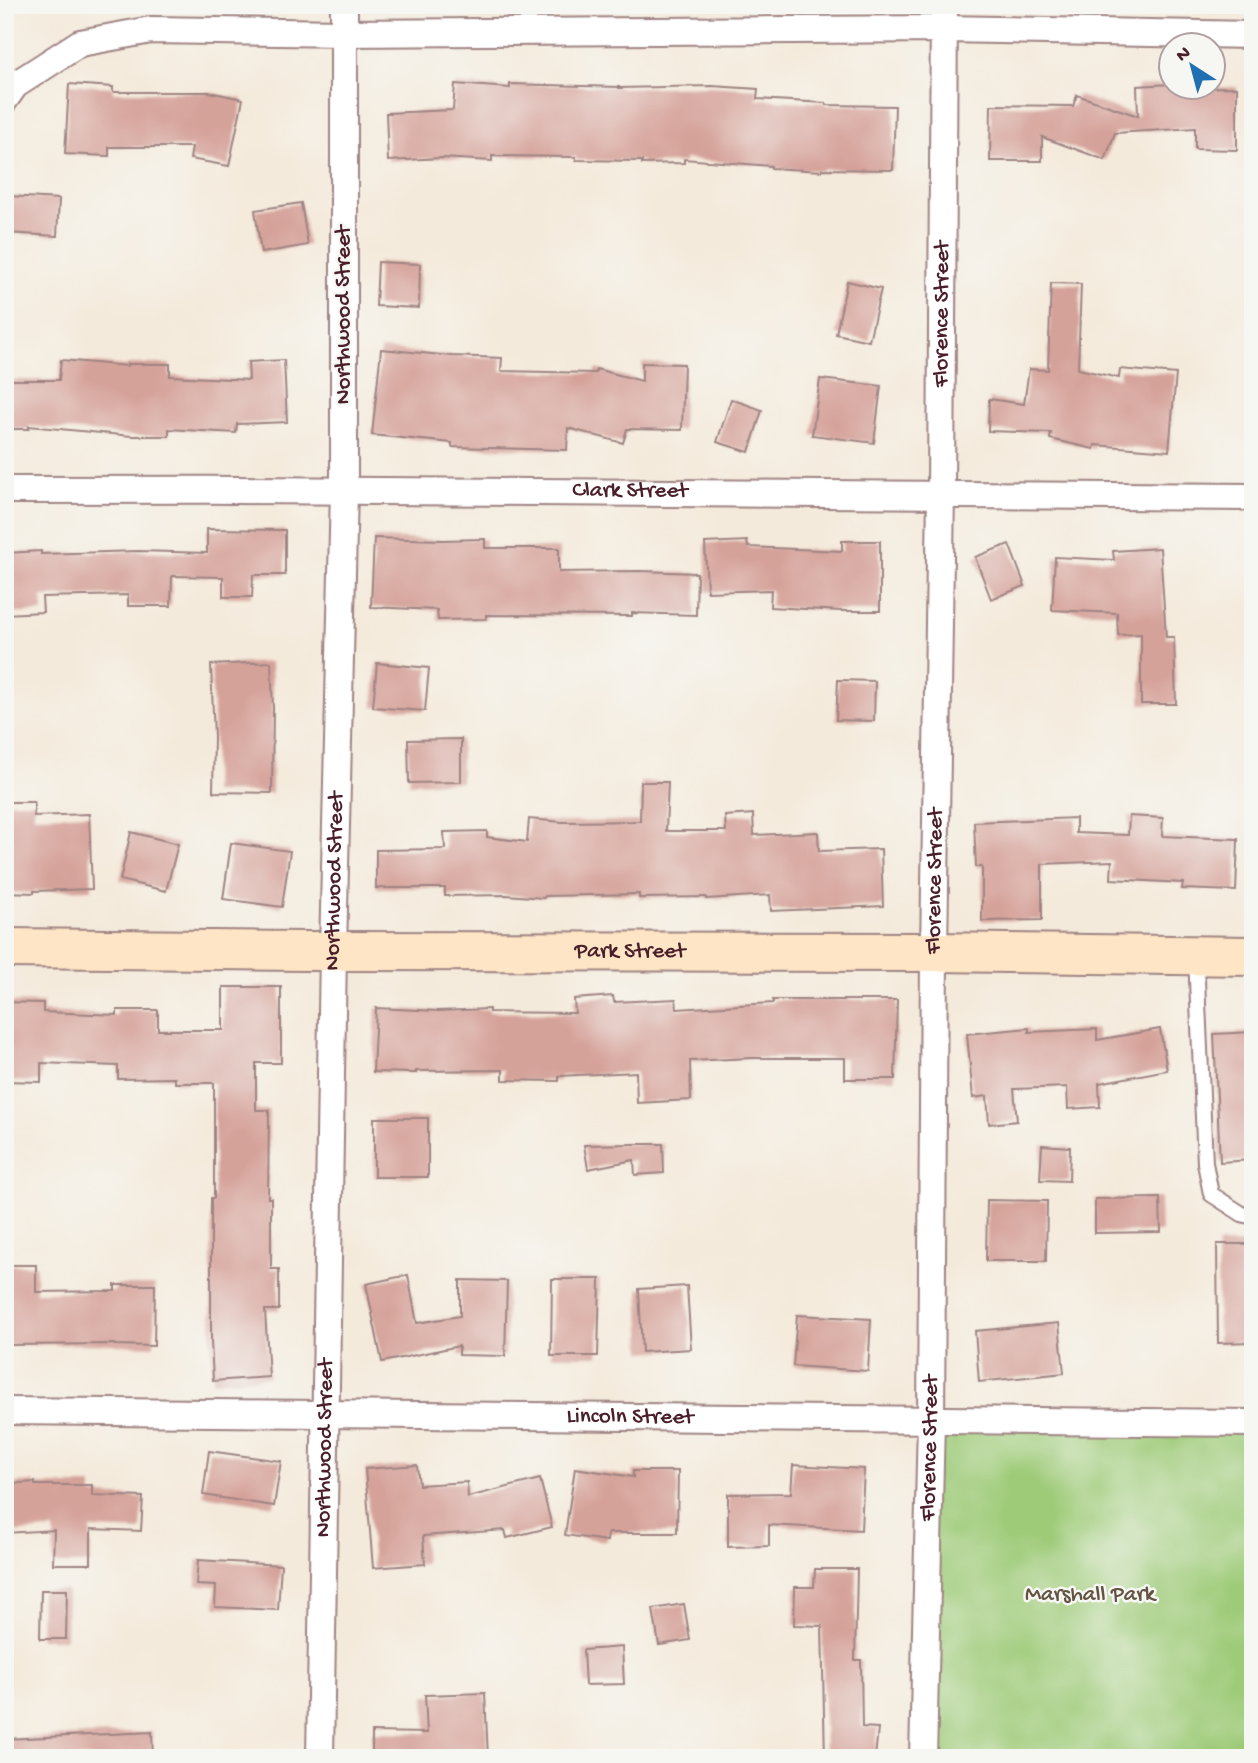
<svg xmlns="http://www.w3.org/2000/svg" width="1258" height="1763" font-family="'Gochi Hand',sans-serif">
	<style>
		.green { fill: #9ecb78; stroke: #747552; stroke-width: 2 }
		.building { fill: #d5a29a }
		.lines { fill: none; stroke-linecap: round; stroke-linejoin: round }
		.lane-casing { stroke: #9f8483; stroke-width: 18 }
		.street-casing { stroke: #9f8483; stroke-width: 30 }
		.secondary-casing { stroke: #9f8483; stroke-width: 42 }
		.lane { stroke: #fff; stroke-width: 14 }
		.street { stroke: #fff; stroke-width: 26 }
		.secondary { stroke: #fde5c5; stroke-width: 38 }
		.labels { text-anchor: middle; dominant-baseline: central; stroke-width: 5; stroke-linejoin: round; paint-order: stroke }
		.street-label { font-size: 23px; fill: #4a1f2b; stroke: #f6f6f2 }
		.park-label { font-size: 23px; fill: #635342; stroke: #f6f6f2 }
	</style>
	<rect width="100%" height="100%" fill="#f6f6f2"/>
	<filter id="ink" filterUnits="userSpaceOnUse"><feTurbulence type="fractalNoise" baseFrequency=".0143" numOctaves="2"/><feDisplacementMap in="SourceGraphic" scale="14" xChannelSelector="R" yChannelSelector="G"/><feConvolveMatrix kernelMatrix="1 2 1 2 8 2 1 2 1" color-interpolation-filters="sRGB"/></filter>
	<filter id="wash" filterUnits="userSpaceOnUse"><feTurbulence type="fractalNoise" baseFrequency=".00686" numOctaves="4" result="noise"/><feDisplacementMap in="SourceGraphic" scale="28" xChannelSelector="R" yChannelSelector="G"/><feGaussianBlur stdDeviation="1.57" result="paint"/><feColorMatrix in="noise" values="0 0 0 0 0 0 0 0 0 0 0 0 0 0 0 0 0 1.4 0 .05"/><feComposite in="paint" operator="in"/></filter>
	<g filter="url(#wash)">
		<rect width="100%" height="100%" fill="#f4eadb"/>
		<path class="green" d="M931,1420L1253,1423V1758H923Z"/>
		<g id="blocks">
			<path class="building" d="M69,84L113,87V92H209L243,99L229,166L190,159L192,147H109V156L65,154Z
				M455,84L510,88V84L619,87V88L712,86L758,89L757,99L826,103V105L895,106L893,170L822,169V171L771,168V166L684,159V163L642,164V161L576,160V157L492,156V161L442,158L388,161L386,113L453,110Z
				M1171,84V88L1237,87V150L1195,149V128L1115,133L1105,160L1042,137V161H990L991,105L1073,106L1077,95L1138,116L1137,86Z
				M8,196L59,199L57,236L6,233Z
				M301,203L308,245L261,253L255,210Z
				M378,262L420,264L419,308L376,306Z
				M847,281L881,289L869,341L836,334Z
				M1051,283L1081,284L1078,369L1119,378L1120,369L1176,374L1169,451L1095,445L1094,449L1050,439L1051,433L988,431L989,399L1024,404L1029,369L1048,370Z
				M381,349L452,356L502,358L501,371L595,373L596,369L642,381V363L684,364L682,430L627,429L623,443L568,428L567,450L452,447V443L372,435Z
				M61,360L127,366V364H170V376L249,380L248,362L284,360L287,422L237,424L236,433L169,429V436H132L29,426V429H5V380H59Z
				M820,379L881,386L874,443L812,435Z
				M731,399L762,410L749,452L717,442Z
				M207,529L285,530V575H253L252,597H223V577L172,576L171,606H128V595L42,597L43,612L5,614V553L41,551V554L138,551L207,553Z
				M374,538L443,540L485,539V548H559V572L640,571L697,573L696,615L632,613V616L486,615V619L438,620L437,610L371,607Z
				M747,541L748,547L842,551V541H880V611H842L770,607L771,590L707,592L705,543Z
				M1009,544L1025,586L991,599L975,557Z
				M1160,548L1166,637H1174L1176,704H1141V634L1118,635L1117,613L1052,610L1055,557L1114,560L1113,551Z
				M271,662L273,708L272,793L213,792L214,737L211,665Z
				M377,663L429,668L425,711L373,707Z
				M838,680L875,681L874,721L836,720Z
				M461,739V782L409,783L408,740Z
				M641,782H668L666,831H726L725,816L753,814L754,835L818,832L819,851L881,849L883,906L771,911L770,895L706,899V897L639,898V894L545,896L544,898L506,895L445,896V888H376V850L445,849L444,832L487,831V837L527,842L529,819L563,822L640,821Z
				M5,802H34V816L89,814L92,889L34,891V893L5,892Z
				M1129,816L1163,818L1162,836L1238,839L1236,891L1182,889L1183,883L1111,879L1112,861L1042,864V920L982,921V867H976L974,822L1076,818V833L1128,835Z
				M131,832L178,844L166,891L120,880Z
				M231,843L290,851L282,907L223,899Z
				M223,987H281V1063H256V1110H269L268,1198H271V1269H279V1310H265L269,1377L213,1381L211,1341V1198H214V1083H175V1078L118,1079V1066L41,1063V1082L5,1081V1002L43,1003V1012L117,1015V1010H158V1030H223Z
				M613,996L614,1002L676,999L677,1009L773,1003V1000H897L895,1079H845V1058H751L690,1061L691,1100L637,1103L636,1072L559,1076V1081L503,1080V1070L416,1071V1073L373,1072L376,1008L439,1011L489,1009V1012L575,1013L574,999Z
				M1029,1028V1032L1097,1029V1040L1160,1029L1167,1070L1099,1083L1100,1107L1068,1109L1067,1087L1014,1089L1017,1121L989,1124L987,1096L973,1098L967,1034Z
				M1253,1032V1160L1220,1162L1214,1034Z
				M374,1118H428V1177H374Z
				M634,1144H663L664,1173L635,1175L634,1160L588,1169L584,1145Z
				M1042,1145L1070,1147L1069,1181L1040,1180Z
				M1160,1198L1161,1232L1095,1233V1199Z
				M987,1200L1047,1201L1046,1261H986Z
				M1217,1244H1253V1342L1218,1343Z
				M10,1265H36V1292L115,1291V1285H155L154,1346L115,1345V1344L5,1345V1279H9Z
				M408,1275L417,1323L460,1316V1280L507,1281L505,1356L459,1355V1346L382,1362L366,1284Z
				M552,1279H600L598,1356H551Z
				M687,1286L691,1349L642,1352L639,1289Z
				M797,1315L871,1319L868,1371L793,1366Z
				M1059,1323L1064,1373L979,1382L975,1331Z
				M209,1451L281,1461L274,1506L203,1495Z
				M417,1465L419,1485L467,1482L468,1497L540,1479L552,1527L507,1538L505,1530L423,1536L425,1564L373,1568L365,1469Z
				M793,1465L864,1469L861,1530L769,1525V1546L728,1547V1494L791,1493Z
				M575,1468L633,1477V1471H678L677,1533H608L607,1541L565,1535Z
				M35,1482V1485H92V1495L143,1497L141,1531L91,1529V1564H53L54,1530L5,1533V1484Z
				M198,1560L281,1565L278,1610L215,1607L216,1586L196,1585Z
				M815,1569H857L855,1660H861L862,1727L878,1728L875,1758H825L822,1626L794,1625L795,1587H814Z
				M41,1590H67L66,1639H40Z
				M684,1604L690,1640L659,1645L653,1609Z
				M622,1647L624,1684L585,1685L583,1650Z
				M485,1693L488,1758H372V1732L427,1733L425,1695Z
				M152,1732L153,1758H5V1739Z"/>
		</g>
	</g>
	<g filter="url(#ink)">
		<use href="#blocks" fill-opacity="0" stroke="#9f8483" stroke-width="2"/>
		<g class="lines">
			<defs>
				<path id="lane" d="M1196,957L1205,1163L1211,1194L1242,1214L1253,1217"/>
				<g id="street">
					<path d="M5,99L15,85L80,43L151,30L344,33L944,29L1253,35"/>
					<path id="s1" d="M5,490C421,489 837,491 1253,497"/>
					<path id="s2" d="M5,1411L1253,1423"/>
					<path id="s3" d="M320,1758L333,951L344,489V5"/>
					<path id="s4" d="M923,1758L931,1420L934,952L941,492L944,5"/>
				</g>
				<g id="secondary">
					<path id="s5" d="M5,948L306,951L934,952L1253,956"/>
				</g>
			</defs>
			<use href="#lane" class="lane-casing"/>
			<use href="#street" class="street-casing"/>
			<use href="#secondary" class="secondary-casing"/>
			<use href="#lane" class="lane"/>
			<use href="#street" class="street"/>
			<use href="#secondary" class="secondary"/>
		</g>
	</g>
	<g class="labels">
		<g class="street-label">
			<text transform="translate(344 315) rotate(-90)">Northwood Street</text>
			<text stroke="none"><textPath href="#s4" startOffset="1444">Florence Street</textPath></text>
			<text stroke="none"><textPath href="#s1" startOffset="625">Clark Street</textPath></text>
			<text stroke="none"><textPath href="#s3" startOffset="877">Northwood Street</textPath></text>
			<text stroke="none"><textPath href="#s4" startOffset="877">Florence Street</textPath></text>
			<text stroke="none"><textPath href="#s5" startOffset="625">Park Street</textPath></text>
			<text stroke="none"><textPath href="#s2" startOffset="625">Lincoln Street</textPath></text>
			<text stroke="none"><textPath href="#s3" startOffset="310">Northwood Street</textPath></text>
			<text stroke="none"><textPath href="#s4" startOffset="310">Florence Street</textPath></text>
		</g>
		<g class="park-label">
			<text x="1090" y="1595">Marshall Park</text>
		</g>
	</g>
	<rect width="1258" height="1763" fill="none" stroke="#f6f6f2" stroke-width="28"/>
	<g transform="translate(1192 66) rotate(324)"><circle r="33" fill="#f6f6f2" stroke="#b1a0a2" stroke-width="2"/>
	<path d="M0-5L12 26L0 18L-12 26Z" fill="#1f6fb2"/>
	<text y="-10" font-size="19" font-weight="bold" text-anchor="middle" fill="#4a1f2b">N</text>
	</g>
</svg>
